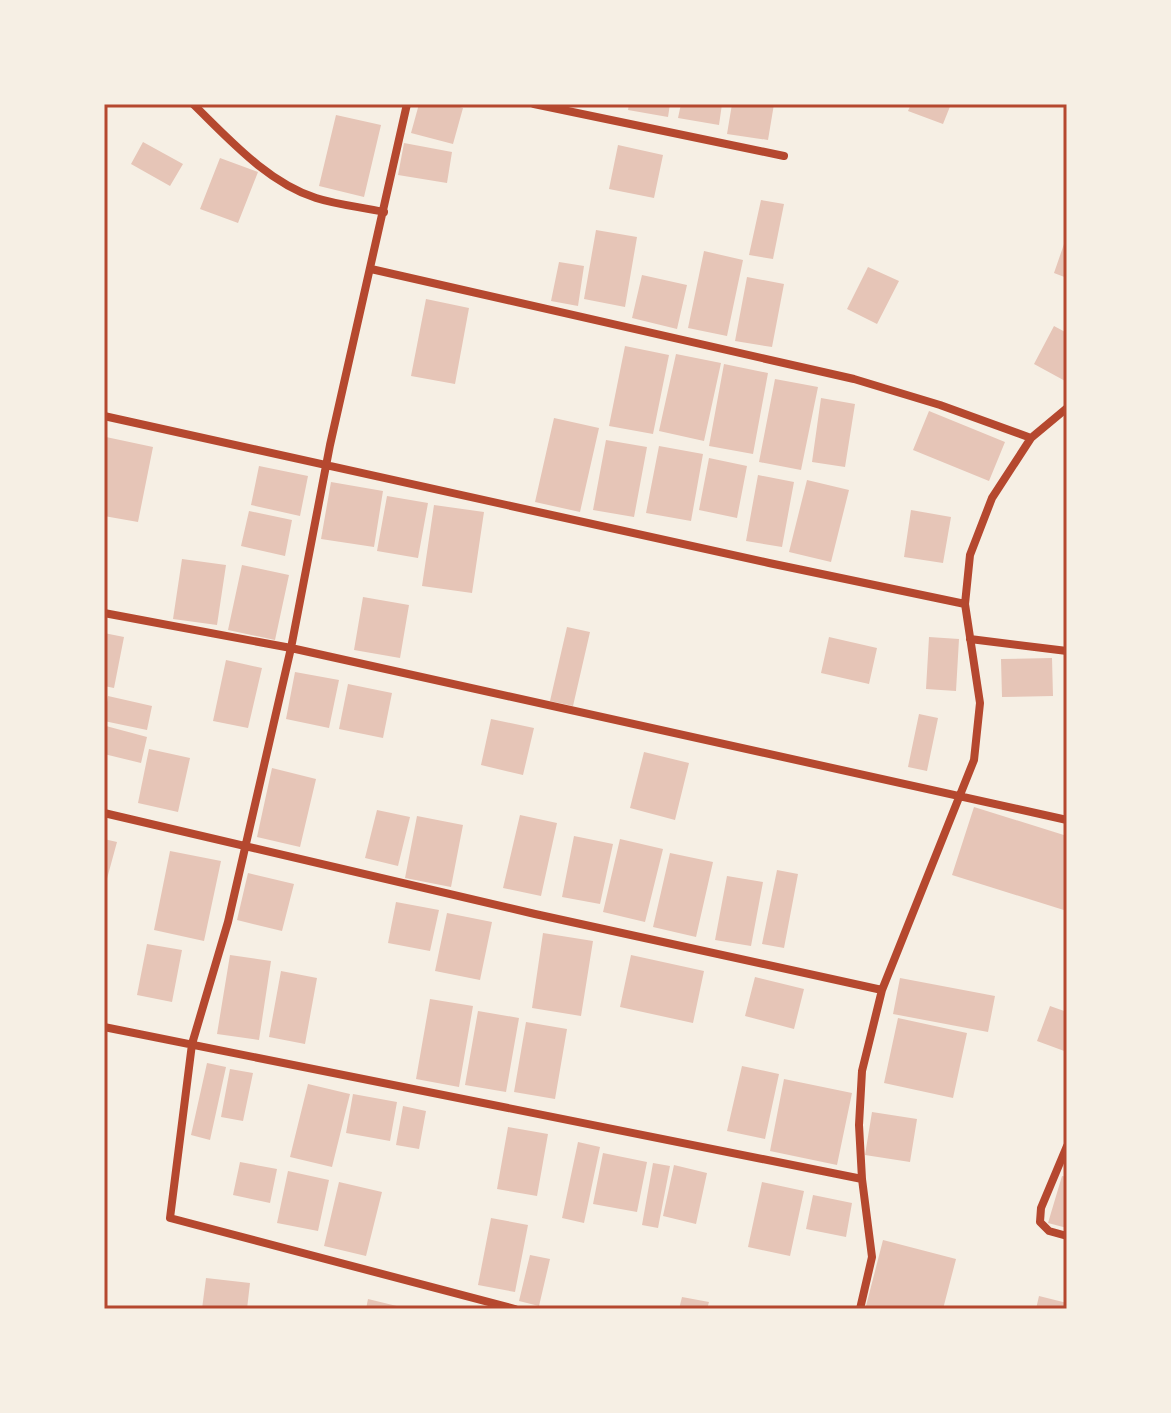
<svg xmlns="http://www.w3.org/2000/svg" width="1171" height="1413" font-family="'Varela Round',sans-serif">
	<style>
		.building { fill: #e6c5b7 }
		.lines { fill: none; stroke-linecap: round; stroke-linejoin: round }
		.minor { stroke: #b5482f; stroke-width: 8 }
		.neatline { fill: none; stroke: #b5482f; stroke-width: 3 }
	</style>
	<rect width="100%" height="100%" fill="#f6efe4"/>
	<path class="building" d="M419,104H450L463,108L453,144L411,133Z
		M629,104H670L668,117L628,110Z
		M681,104H722L719,125L678,118Z
		M732,104H774L768,140L727,134Z
		M911,104H951L943,124L908,111Z
		M336,115L381,125L364,197L319,186Z
		M143,142L183,164L170,186L131,164Z
		M404,143L452,152L447,183L398,175Z
		M618,145L663,155L654,198L609,189Z
		M220,158L258,172L238,223L200,209Z
		M761,200L784,204L773,259L749,255Z
		M596,230L637,237L625,307L584,299Z
		M1064,244L1067,245V278L1054,273Z
		M704,251L743,260L727,336L688,328Z
		M559,262L584,266L578,306L551,301Z
		M868,267L899,281L877,324L847,309Z
		M642,275L687,285L677,329L632,318Z
		M747,277L784,284L772,347L735,341Z
		M426,299L469,308L455,384L411,376Z
		M1054,326L1067,333V382L1034,364Z
		M625,346L669,355L653,434L609,426Z
		M676,354L721,363L704,441L659,431Z
		M724,364L768,373L753,454L709,446Z
		M775,379L818,387L801,470L759,462Z
		M821,398L855,404L845,467L812,462Z
		M929,411L1005,442L989,481L913,450Z
		M554,418L599,428L580,512L535,502Z
		M106,437L153,447L138,522L104,516Z
		M606,440L647,447L634,517L593,510Z
		M659,446L703,454L691,521L646,513Z
		M709,458L747,466L737,518L699,510Z
		M259,466L308,476L300,516L251,505Z
		M758,475L794,482L782,547L746,541Z
		M807,480L849,490L831,562L789,552Z
		M331,482L383,491L374,547L321,539Z
		M387,496L428,503L418,558L377,551Z
		M434,505L484,512L472,593L422,586Z
		M911,510L951,517L943,563L904,557Z
		M249,511L292,520L285,556L241,546Z
		M182,559L226,565L217,625L173,619Z
		M242,565L289,575L275,640L228,630Z
		M363,597L409,605L400,658L354,650Z
		M567,627L590,632L573,706L550,701Z
		M104,633L124,637L114,688L104,686Z
		M829,637L877,648L869,684L821,673Z
		M929,637L959,639L956,691L926,689Z
		M1052,658L1053,696L1002,697L1001,659Z
		M226,660L262,668L248,728L213,721Z
		M295,672L339,680L329,728L286,719Z
		M348,684L392,693L383,738L339,729Z
		M108,696L152,706L147,730L104,721Z
		M919,714L938,718L927,771L908,767Z
		M491,719L534,728L523,775L481,765Z
		M106,726L147,737L141,763L104,754Z
		M149,749L190,758L178,812L138,803Z
		M644,752L689,763L675,820L630,808Z
		M272,768L316,779L300,847L257,837Z
		M974,807L1067,836V911L952,875Z
		M377,810L410,817L398,866L365,858Z
		M520,815L557,823L541,896L503,888Z
		M417,816L463,825L451,887L405,878Z
		M574,836L613,844L600,904L562,897Z
		M104,839L117,842L105,886H104Z
		M620,839L663,849L645,922L603,912Z
		M170,851L221,861L204,941L154,930Z
		M670,853L713,862L696,937L653,927Z
		M777,870L798,874L784,948L762,944Z
		M248,873L294,884L282,931L237,920Z
		M727,876L763,882L751,946L715,940Z
		M396,902L439,910L430,951L388,943Z
		M447,913L492,922L480,980L435,971Z
		M543,933L593,941L581,1016L532,1008Z
		M147,944L182,950L172,1002L137,995Z
		M230,955L271,961L259,1040L217,1034Z
		M631,955L704,971L693,1023L620,1007Z
		M281,971L317,978L305,1044L269,1037Z
		M755,977L804,989L794,1029L745,1016Z
		M900,978L995,996L988,1032L893,1014Z
		M430,999L473,1006L459,1087L416,1079Z
		M1050,1006L1067,1012V1052L1037,1041Z
		M478,1011L519,1018L506,1092L465,1085Z
		M898,1018L967,1033L953,1098L884,1083Z
		M526,1022L567,1029L555,1099L514,1092Z
		M207,1063L226,1067L210,1140L191,1135Z
		M742,1066L779,1074L765,1139L727,1131Z
		M230,1069L253,1073L243,1121L221,1117Z
		M784,1079L852,1093L837,1165L770,1151Z
		M308,1084L350,1094L332,1167L290,1157Z
		M353,1094L397,1102L390,1141L346,1133Z
		M403,1106L426,1111L419,1149L396,1145Z
		M872,1112L917,1119L910,1162L865,1155Z
		M508,1127L548,1134L537,1196L497,1189Z
		M578,1142L600,1147L584,1223L562,1218Z
		M603,1153L647,1162L637,1212L593,1204Z
		M240,1162L277,1169L270,1203L233,1195Z
		M653,1163L670,1166L658,1228L642,1225Z
		M674,1165L707,1173L696,1224L663,1216Z
		M288,1171L329,1180L318,1231L277,1223Z
		M1062,1176L1067,1177V1228L1048,1223Z
		M339,1182L382,1192L366,1256L324,1246Z
		M762,1182L804,1191L790,1256L748,1247Z
		M813,1195L852,1203L846,1237L806,1229Z
		M491,1218L528,1225L515,1292L478,1285Z
		M883,1240L956,1259L943,1309H876L866,1306Z
		M530,1255L550,1259L539,1306L519,1301Z
		M206,1278L250,1283L247,1309H202Z
		M1039,1296L1067,1303V1309H1036Z
		M682,1297L709,1302L707,1309H679Z
		M368,1299L405,1308V1309H366Z"/>
	<g class="lines">
		<path class="minor" d="M193,104C229,139 267,182 316,198C338,205 362,207 384,212
			M407,104L330,445L291,648L228,922L192,1044L170,1218L515,1309
			M534,104L784,156
			M371,269L854,379L940,405L1031,438
			M104,416L769,563L965,604
			M104,613L291,648L1067,820
			M970,639L1067,651
			M104,813L535,914L882,990
			M104,1027L862,1179
			M1067,1146L1041,1208L1040,1222L1049,1231L1067,1236
			M860,1309L872,1257L862,1179L859,1125L862,1071L882,990L974,760L980,703L965,604L970,555L992,498L1031,438L1067,408"/>
	</g>
	<rect width="1171" height="1413" fill="none" stroke="#f6efe4" stroke-width="212"/>
	<rect x="106" y="106" width="959" height="1201" class="neatline"/>
</svg>
